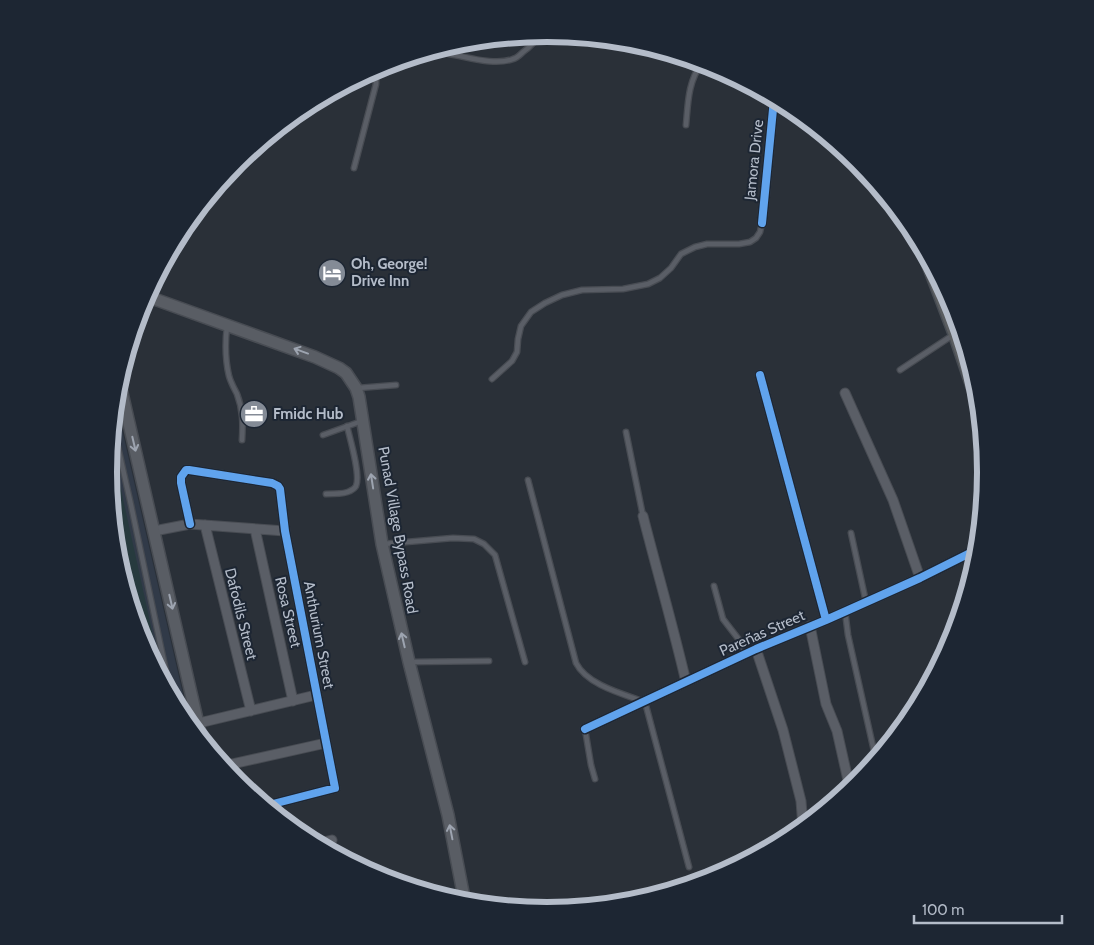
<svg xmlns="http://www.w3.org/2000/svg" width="1094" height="945" font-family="Cabin,sans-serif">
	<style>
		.airport { fill: #313a48 }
		.green { fill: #273a3e }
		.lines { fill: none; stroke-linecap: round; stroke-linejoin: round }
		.lane-casing { stroke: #484c53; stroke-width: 7 }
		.street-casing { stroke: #484c53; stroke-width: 11 }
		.secondary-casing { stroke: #484c53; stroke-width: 14 }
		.highway-casing { stroke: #474c53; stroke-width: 18 }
		.lane { stroke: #5a5e66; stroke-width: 4.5 }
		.street { stroke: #5a5e66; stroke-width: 9 }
		.secondary { stroke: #595d64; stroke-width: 11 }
		.highway { stroke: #5a5d60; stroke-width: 15 }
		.cycleway-casing { stroke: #1d2633; stroke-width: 11 }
		.cycleway { stroke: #60a3ed; stroke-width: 8 }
		.oneway { stroke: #9da4b0 }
		.labels { text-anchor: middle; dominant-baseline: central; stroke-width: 4; stroke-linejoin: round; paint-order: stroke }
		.street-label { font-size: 15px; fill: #b4bcc9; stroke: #1d2633 }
		.poi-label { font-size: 15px; font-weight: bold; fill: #b4bcc9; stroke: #1d2633; text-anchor: start }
		.rim { fill: none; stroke: #b4bcc9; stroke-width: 6 }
	</style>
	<rect width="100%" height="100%" fill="#2a3038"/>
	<path class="airport" d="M115,399L168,629L190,725L182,716L142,640L117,558L108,472Z"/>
	<path class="green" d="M111,444L163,681L142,640L117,558L108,472Z"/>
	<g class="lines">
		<defs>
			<path id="lane" d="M449,54C468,57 495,66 513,59C517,58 520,55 523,52C530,47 535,42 539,35
				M686,125C688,103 688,81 702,63
				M354,168L376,84V76L372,71
				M227,326C225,343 225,359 229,376C231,383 234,388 237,394C243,410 243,424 242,440
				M900,370L953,335
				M492,379L512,361L517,352L518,339L521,326L531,312L545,303L562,295L582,290L623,289L648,284L660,278L671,268L681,254L695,247L707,244H739L750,242L756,238L760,232L762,223
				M358,388L396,385
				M113,425L131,505L171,695
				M626,432L643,516
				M323,435L362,421
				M528,480L576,663C587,685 623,694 645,702L689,867
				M326,494C334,493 343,495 350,491C352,490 355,488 356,486C361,475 350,439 347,426
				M851,533L866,602
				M383,544L453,538L474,539L484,544L495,555L525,662
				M714,586L723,619L740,641L745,654
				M845,611L848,635L876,760
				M410,662L489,661
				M585,729L591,765L595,779"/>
			<path id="street" d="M762,223L774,99
				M760,375L826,620
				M845,393L893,500L920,578
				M643,516C657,571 673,626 686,682
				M190,524L181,483V477L186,470H189L272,483L278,486L280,489L285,531L335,788L265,806
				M205,525L251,711
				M255,529L293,701
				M154,531L190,524L285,531
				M810,626L826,704L837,731L850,789
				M756,649L783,730L801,801L803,827
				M199,723L316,695
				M585,729L756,649L826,620L920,578L978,549
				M223,766L326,743
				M316,844L332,840"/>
			<path id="secondary" d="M146,296L315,357L339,368L346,373L356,388L359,397L382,544L409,662L448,815L465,903
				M119,380L202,741"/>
			<path id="highway" d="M929,262L956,333L978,398"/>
		</defs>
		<use href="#lane" class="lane-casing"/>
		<use href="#street" class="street-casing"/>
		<use href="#secondary" class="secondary-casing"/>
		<use href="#highway" class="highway-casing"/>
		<use href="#lane" class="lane"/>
		<use href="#street" class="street"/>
		<use href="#secondary" class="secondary"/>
		<use href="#highway" class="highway"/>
		<defs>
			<path id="cycleway" d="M762,223L774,99
				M760,375L826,620
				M190,524L181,483V477L186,470H189L272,483L278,486L280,489L285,531L335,788L265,806
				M585,729L756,649L826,620L920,578L978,549"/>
		</defs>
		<use href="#cycleway" class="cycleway-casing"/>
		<use href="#cycleway" class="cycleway"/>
	</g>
	<defs><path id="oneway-shaft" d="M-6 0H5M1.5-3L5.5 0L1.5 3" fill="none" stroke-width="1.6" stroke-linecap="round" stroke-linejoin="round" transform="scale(1.25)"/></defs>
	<g class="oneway">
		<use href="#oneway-shaft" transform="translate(301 351) rotate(-160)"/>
		<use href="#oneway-shaft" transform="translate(134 444) rotate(77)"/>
		<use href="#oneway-shaft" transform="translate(372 481) rotate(-99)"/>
		<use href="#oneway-shaft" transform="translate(171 602) rotate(77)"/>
		<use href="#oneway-shaft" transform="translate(403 640) rotate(-103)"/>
		<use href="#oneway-shaft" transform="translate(451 832) rotate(-101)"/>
	</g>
	<defs>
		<symbol id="hotel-disc" viewBox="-11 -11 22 22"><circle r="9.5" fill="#848b96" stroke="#1d2633"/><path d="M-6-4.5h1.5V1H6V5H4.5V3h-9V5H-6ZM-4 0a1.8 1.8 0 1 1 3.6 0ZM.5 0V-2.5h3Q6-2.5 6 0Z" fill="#fff"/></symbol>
		<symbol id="office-disc" viewBox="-11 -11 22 22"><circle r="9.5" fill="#848b96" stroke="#1d2633"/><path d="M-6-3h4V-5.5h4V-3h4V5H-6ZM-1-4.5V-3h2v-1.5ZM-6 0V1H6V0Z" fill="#fff"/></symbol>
	</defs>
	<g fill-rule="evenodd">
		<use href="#hotel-disc" x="316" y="257" width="32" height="32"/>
		<use href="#office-disc" x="238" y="398" width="32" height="32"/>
	</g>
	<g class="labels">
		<g class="street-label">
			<text transform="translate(754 160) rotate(-84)">Jamora Drive</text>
			<text transform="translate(398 530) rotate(80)">Punad Village Bypass Road</text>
			<text transform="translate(288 612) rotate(77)">Rosa Street</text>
			<text transform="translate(241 614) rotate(76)">Dafodils Street</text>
			<text transform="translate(762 633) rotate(-24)">Pareñas Street</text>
			<text transform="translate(319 635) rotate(79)">Anthurium Street</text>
		</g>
		<g class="poi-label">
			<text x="351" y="264">Oh, George!<tspan x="351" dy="17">Drive Inn</tspan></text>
			<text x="273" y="414">Fmidc Hub</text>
		</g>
	</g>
	<path d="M0 0H1094V945H0ZM117 472a430 430 0 1 1 860 0a430 430 0 1 1-860 0Z" fill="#1d2633" fill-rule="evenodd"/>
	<path class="rim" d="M117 472a430 430 0 1 1 860 0a430 430 0 1 1-860 0Z"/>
	<path d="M914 915v8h148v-8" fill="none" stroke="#b4bcc9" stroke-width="2.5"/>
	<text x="922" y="915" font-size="15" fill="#b4bcc9" stroke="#1d2633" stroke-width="4" paint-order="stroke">100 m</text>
</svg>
